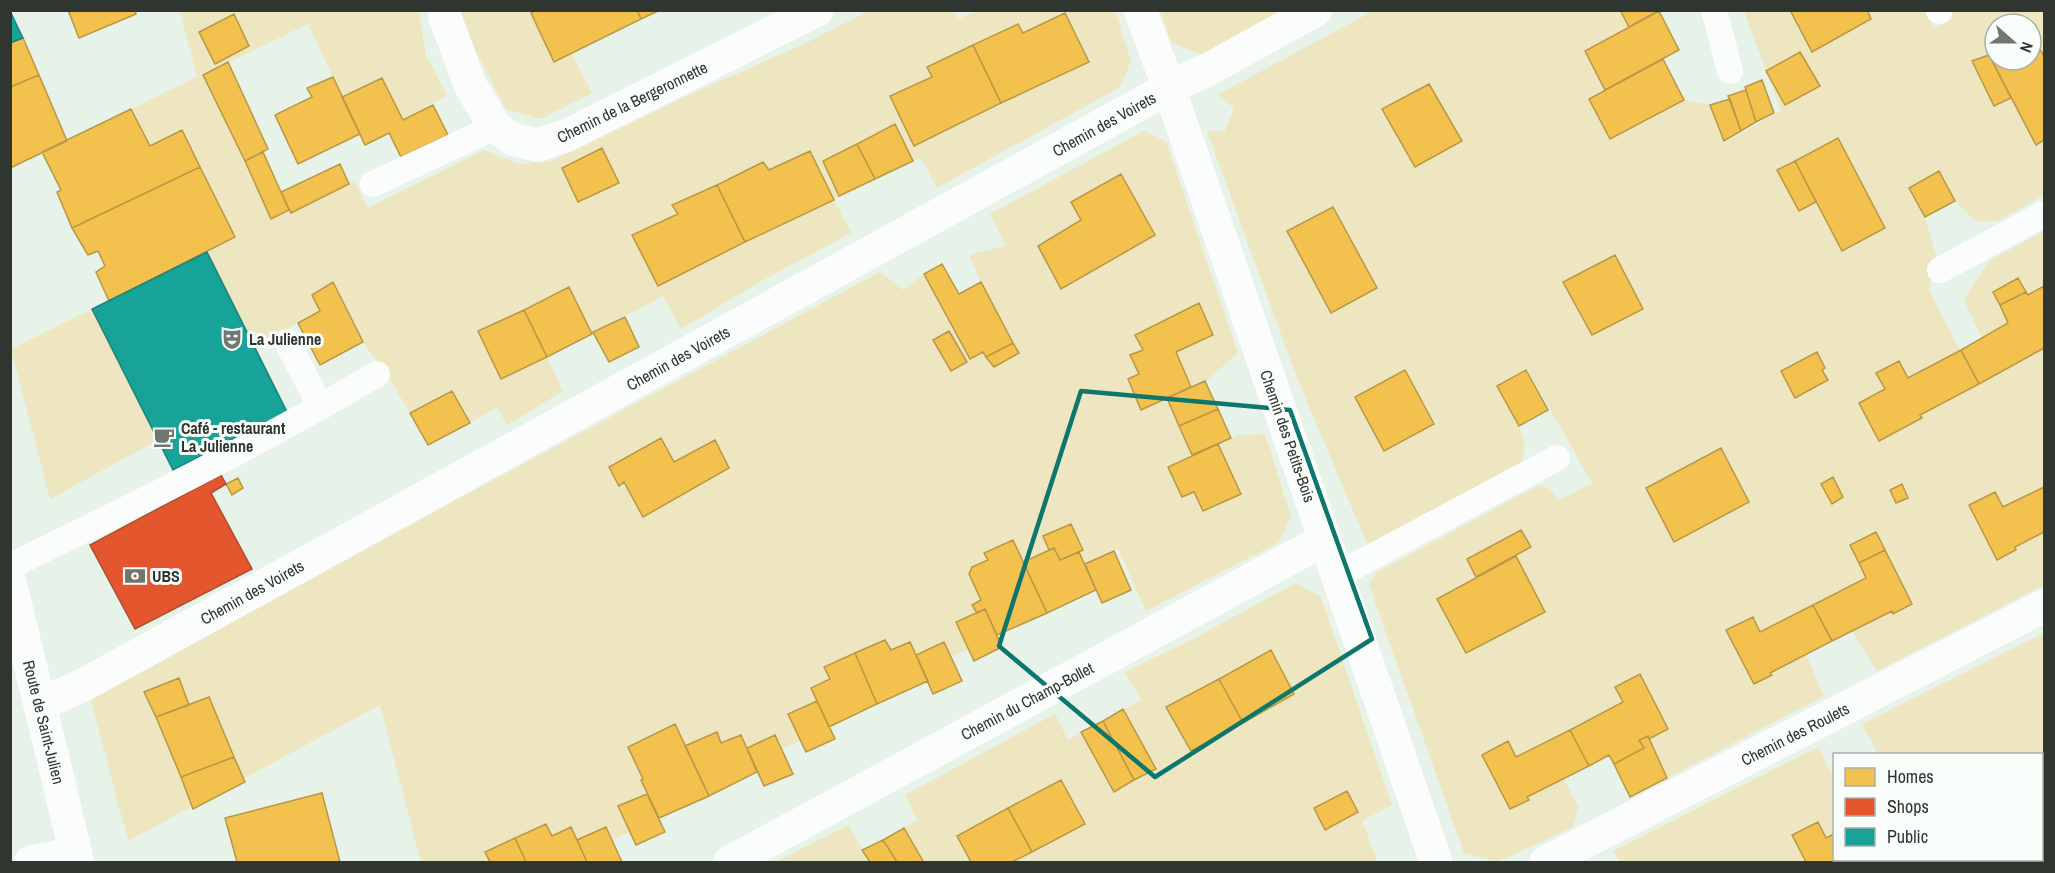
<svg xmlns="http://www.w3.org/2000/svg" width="2055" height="873" font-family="'Archivo Narrow',sans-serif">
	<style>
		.green { fill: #eee6c0; fill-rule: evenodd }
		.homes { fill: #f2c14e; stroke: #b89745; stroke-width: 1.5 }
		.shops { fill: #e4572e; stroke: #ae4d2f; stroke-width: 1.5 }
		.public { fill: #17a398; stroke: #1e8279; stroke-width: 1.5 }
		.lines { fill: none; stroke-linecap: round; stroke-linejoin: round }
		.service { stroke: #fbfdfc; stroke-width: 26 }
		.minor { stroke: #fbfdfc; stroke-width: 33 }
		.secondary { stroke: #fbfdfc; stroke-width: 33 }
		.marked { fill: none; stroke: #0f766e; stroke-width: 4.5; stroke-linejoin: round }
		.labels { text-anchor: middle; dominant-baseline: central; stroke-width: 6; stroke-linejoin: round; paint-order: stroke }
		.street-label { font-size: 16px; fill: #2f3630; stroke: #fafefb }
		.poi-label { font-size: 16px; font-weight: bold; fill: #2f3630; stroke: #fafefb; text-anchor: start }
	</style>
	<rect width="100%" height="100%" fill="#e7f2e8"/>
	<path class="green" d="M180,11H419L426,55L447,95L403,120L382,79L342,97L308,24L203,75L271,219L354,181L368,208L484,150L518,164L551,161L678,100L806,43L869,11H953L958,19L977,11H1115L1131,61L1120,87L937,188L921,158L834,200L851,233L765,279L681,329L663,296L547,357L563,391L507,425L497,408L428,445L393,384L363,342L333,283L312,295L320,311L255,345L207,252L235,237L182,130L150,146L131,109L197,77Z
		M461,11H660L572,54L592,93L540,119L506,109L463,27Z
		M1160,11H1280L1203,55L1171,42Z
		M1373,11H1620L1629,27L1585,51L1605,90L1589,99L1610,139L1684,100L1710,105L1724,143L1781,111L1744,11H1928L1934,28L1953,18L1951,11H2044V195L1997,221H1975L1955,201L1909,188L1889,156L1925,217L1937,259L1929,290L1960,351L1982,338L1964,300L1989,261L2044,231V585L1877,671L1852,631L1806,655L1824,696L1630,797L1609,756L1564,779L1578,807L1573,827L1497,862L1464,853L1369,585L1376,573L1539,485L1549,488L1559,500L1592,483L1527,369L1497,386L1519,426L1525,445L1521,464L1368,546L1297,378L1207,131H1225L1234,108L1217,95ZM1995,24H2031V60H1995Z
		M1144,131L1166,141L1238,353L1205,382L1231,438L1240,435L1265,434L1291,516L1279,542L1146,611L1118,549L1085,564L1079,552L1083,550L1071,524L1049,550L1023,562L1012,540L985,553L988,560L972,567L969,574L981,600L972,605L977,613L969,650L951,656L944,643L916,655L891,650L885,640L825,667L830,679L811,688L817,701L788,714L801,741L782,749L775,735L747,748L741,735L721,743L717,732L685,746L675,724L628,747L643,779L641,780L647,794L619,806L630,832L612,840L605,827L577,840L571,827L552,836L546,824L486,851L490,862H421L380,705L128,841L91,700L447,505L880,272L903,290L924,274L942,264L959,294L981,283L969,255L1006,246L990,214Z
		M92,309L158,440L50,499L11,349Z
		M1296,583L1321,597L1392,805L1362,821L1378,862H920L923,861L904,828L917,820L905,795L1055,714L1068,740L1141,700L1125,672L1195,638Z
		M2044,633V862H2012L2011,860H2042V754H1878L1862,724Z
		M1818,747L1834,778V860H1967L1961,862H1620L1613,851Z
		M848,825L870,862H776Z"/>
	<path class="homes" d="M68,10H135L136,14L79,38Z
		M536,10H637L641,19L554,62L531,13Z
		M637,10H660L641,19Z
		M1620,10H1660L1629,27Z
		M1790,10H1867L1871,19L1812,52Z
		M1659,11L1679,50L1605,90L1585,51Z
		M1065,13L1089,62L1001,103L973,45L1018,24L1023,33Z
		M234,14L249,46L215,64L199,32Z
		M2031,34H2033L2044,57V140L2036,145L1989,55L1995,52V60H2031Z
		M23,38L39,75L10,87V43Z
		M973,45L1001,103L914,146L890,96L932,77L927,67Z
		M1800,52L1820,86L1785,105L1766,71Z
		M1989,55L2011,98L1994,106L1972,61Z
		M1663,59L1684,100L1610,139L1589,99Z
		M228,62L268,149L245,161L203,75Z
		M39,75L67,141L10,168V87Z
		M333,77L360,134L298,164L275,115L312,97L307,88Z
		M382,78L403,120L433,105L448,135L401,157L389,133L365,145L342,97Z
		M1762,80L1774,113L1756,122L1745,87Z
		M1429,84L1462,141L1415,167L1382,109Z
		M1746,90L1756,122L1741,131L1728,96Z
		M1730,99L1741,131L1724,141L1710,105Z
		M131,109L150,146L182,130L200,167L72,228L57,192L61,190L42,152Z
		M895,124L913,161L875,179L857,144Z
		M1838,138L1885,228L1842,251L1795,161Z
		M857,144L875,179L839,196L823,161Z
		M602,148L619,183L578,202L562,168Z
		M810,151L834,200L745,242L717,185L763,162L769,170Z
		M263,152L289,210L271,219L245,161Z
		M1795,161L1816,202L1799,211L1777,170Z
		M340,164L349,184L291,213L281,192Z
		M200,167L235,237L109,301L96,272L105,266L98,251L88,255L72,228Z
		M1939,171L1955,201L1925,217L1909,188Z
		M1121,174L1155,235L1061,289L1038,246L1081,220L1071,202Z
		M717,185L745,242L658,286L632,235L678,214L672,205Z
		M1333,207L1377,288L1331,313L1287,231Z
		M1615,255L1643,309L1592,335L1563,282Z
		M942,264L959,294L981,282L1013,343L986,357L983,352L970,359L924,274Z
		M2018,278L2026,292L2000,305L1993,292Z
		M333,282L363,342L320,365L298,323L320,311L312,295Z
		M2044,286V348L1979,384L1961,350L2008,323L2000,305L2026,292L2028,295Z
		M569,287L592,334L547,357L524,310Z
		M1199,303L1213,335L1176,352L1191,387L1141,410L1128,379L1139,374L1130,355L1143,350L1135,335Z
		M524,310L547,357L501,379L478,331Z
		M625,317L639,347L609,362L593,332Z
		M949,331L967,362L951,371L933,340Z
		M1013,343L1019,353L994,367L986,357Z
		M1961,350L1979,384L1920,415L1922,418L1879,441L1859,403L1885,389L1876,373L1899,361L1908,378Z
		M1817,352L1825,368L1822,370L1828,380L1795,398L1781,371Z
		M1405,370L1434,424L1384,451L1355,397Z
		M1526,370L1548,410L1519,426L1497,386Z
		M1205,381L1218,409L1179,426L1167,398Z
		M452,391L470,423L428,445L410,413Z
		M1218,409L1231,438L1192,455L1179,426Z
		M661,438L674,462L715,440L729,468L643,517L624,482L619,486L609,467Z
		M1218,444L1241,494L1203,511L1194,492L1182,497L1168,467Z
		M1721,448L1749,502L1674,542L1646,488Z
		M1833,477L1843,497L1832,504L1821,484Z
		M238,478L243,488L232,495L226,484Z
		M1902,484L1908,498L1896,503L1890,490Z
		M2044,487V532L2015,547L2016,550L1997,560L1969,505L1995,492L2003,507Z
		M1071,524L1083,550L1060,560L1054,548L1049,550L1043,536Z
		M1521,530L1531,547L1476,577L1467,559Z
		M1876,532L1885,550L1859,563L1850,545Z
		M1013,540L1047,613L997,635L985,609L977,613L972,605L981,600L969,574L972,567L988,560L984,553Z
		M1054,548L1060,560L1079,552L1096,590L1047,613L1023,562Z
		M1885,550L1912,604L1893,614L1892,611L1832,641L1813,605L1866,578L1859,563Z
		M1114,551L1131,590L1102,603L1085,564Z
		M1516,556L1545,612L1466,653L1437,599Z
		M1813,605L1832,641L1770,673L1772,675L1754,684L1726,630L1753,617L1760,632Z
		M985,609L1002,647L974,661L956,622Z
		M885,640L891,650L910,642L928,681L877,704L855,653Z
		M944,642L962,681L933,694L916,655Z
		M1271,650L1294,694L1243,723L1219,679Z
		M855,653L877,704L829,727L811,688L830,679L824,667Z
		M1640,674L1668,729L1649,739L1648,736L1639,740L1644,748L1614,764L1609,755L1589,766L1570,730L1623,702L1615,687Z
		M179,678L189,705L156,717L144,692Z
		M1219,679L1243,723L1191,751L1166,707Z
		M209,697L234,757L181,777L156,717Z
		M817,701L835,739L806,752L788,714Z
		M1123,709L1156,769L1134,780L1103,721Z
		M1103,721L1134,780L1114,792L1081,732Z
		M675,724L709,796L659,818L641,780L643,779L628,747Z
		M1570,730L1589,766L1527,797L1529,800L1510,809L1482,755L1508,741L1516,757Z
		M717,732L721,743L741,735L757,772L709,796L685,746Z
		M775,735L793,774L764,786L747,748Z
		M1648,736L1667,778L1630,797L1614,764L1644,748L1639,740Z
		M234,757L245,782L193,809L181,777Z
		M1061,780L1085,824L1032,852L1008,808Z
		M1347,791L1358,812L1325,830L1314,808Z
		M322,793L340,862H237L225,818Z
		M647,794L665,832L636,845L618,806Z
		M1008,808L1032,852L1012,862H971L957,836Z
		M1818,822L1826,838L1834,834V860H1872L1866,862H1806L1792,835Z
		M546,824L552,836L571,827L587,862H526L515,838Z
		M606,827L622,862H587L577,840Z
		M904,828L923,861L920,862H897L883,840Z
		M515,838L526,862H490L485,852Z
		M883,840L897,862H870L862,850Z"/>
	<path class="shops" d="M221,475L226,484L211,493L252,569L135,629L90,545Z"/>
	<path class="public" d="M10,11L23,38L10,43Z
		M207,252L287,412L173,470L92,309Z"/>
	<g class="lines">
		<path class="service" d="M1714,10L1730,71
			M1939,10V11
			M373,184L495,127
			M1940,270L2044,214
			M287,342L321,407
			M10,566C134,506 259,444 377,374
			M1336,576L1557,458
			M1988,862L1994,860"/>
		<path class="minor" d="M445,10V17L470,85L495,127L514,140L538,145L568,135L817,10
			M1140,10L1169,88L1436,862
			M40,705L87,683L1169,88L1211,68L1316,10
			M31,862L76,853
			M730,862L1324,540
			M1546,862L2044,606"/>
		<path class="secondary" d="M10,582L78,862"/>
	</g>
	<path class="marked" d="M1081,391L1290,410L1372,639L1155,777L999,646Z"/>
	<defs>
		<symbol id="theatre-bare" viewBox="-9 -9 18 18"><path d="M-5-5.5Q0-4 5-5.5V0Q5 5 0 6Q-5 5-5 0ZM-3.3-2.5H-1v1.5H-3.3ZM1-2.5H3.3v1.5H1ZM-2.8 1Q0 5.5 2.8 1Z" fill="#6f7870" stroke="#fafefb" stroke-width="2.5" paint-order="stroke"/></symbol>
		<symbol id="cafe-bare" viewBox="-9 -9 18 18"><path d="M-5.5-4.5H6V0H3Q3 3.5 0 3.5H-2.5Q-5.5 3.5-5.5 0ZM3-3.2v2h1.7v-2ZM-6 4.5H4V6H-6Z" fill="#6f7870" stroke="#fafefb" stroke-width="2.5" paint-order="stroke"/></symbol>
		<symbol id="bank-bare" viewBox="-9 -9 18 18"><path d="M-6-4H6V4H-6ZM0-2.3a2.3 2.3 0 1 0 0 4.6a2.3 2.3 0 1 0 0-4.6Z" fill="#6f7870" stroke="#fafefb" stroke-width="2.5" paint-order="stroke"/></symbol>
	</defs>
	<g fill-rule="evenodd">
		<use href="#theatre-bare" x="217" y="324" width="30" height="30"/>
		<use href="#cafe-bare" x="149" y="422" width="30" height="30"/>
		<use href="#bank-bare" x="120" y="561" width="30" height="30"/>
	</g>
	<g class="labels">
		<g class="street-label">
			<text transform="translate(632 102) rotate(-26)">Chemin de la Bergeronnette</text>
			<text transform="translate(1104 124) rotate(-29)">Chemin des Voirets</text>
			<text transform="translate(678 358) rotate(-29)">Chemin des Voirets</text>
			<text transform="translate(1288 436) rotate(71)">Chemin des Petits-Bois</text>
			<text transform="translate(252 592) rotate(-29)">Chemin des Voirets</text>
			<text transform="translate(1027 701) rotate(-28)">Chemin du Champ-Bollet</text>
			<text transform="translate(44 722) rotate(76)">Route de Saint-Julien</text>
			<text transform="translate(1795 734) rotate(-27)">Chemin des Roulets</text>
		</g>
		<g class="poi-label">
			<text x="249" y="339">La Julienne</text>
			<text x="181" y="428">Café - restaurant<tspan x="181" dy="18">La Julienne</tspan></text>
			<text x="152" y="576">UBS</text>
		</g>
	</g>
	<rect width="2055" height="873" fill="none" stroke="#2f3630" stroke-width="24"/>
	<rect x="1833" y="753" width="210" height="108" fill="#fafefb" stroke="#a9aeaa" stroke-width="1.5"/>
	<rect x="1845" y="768" width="30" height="18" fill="#f2c14e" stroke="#a9aeaa" stroke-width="1.5"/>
	<text x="1887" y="783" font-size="18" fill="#2f3630">Homes</text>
	<rect x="1845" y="798" width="30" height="18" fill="#e4572e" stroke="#a9aeaa" stroke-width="1.5"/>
	<text x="1887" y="813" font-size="18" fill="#2f3630">Shops</text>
	<rect x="1845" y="828" width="30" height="18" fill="#17a398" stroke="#a9aeaa" stroke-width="1.5"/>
	<text x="1887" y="843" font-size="18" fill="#2f3630">Public</text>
	<g transform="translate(2013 42) rotate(111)"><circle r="28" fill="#fafefb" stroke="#a9aeaa" stroke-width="1.5"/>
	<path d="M0-4.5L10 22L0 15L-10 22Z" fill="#6f7870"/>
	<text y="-9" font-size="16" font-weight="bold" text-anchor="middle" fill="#2f3630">N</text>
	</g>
</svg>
